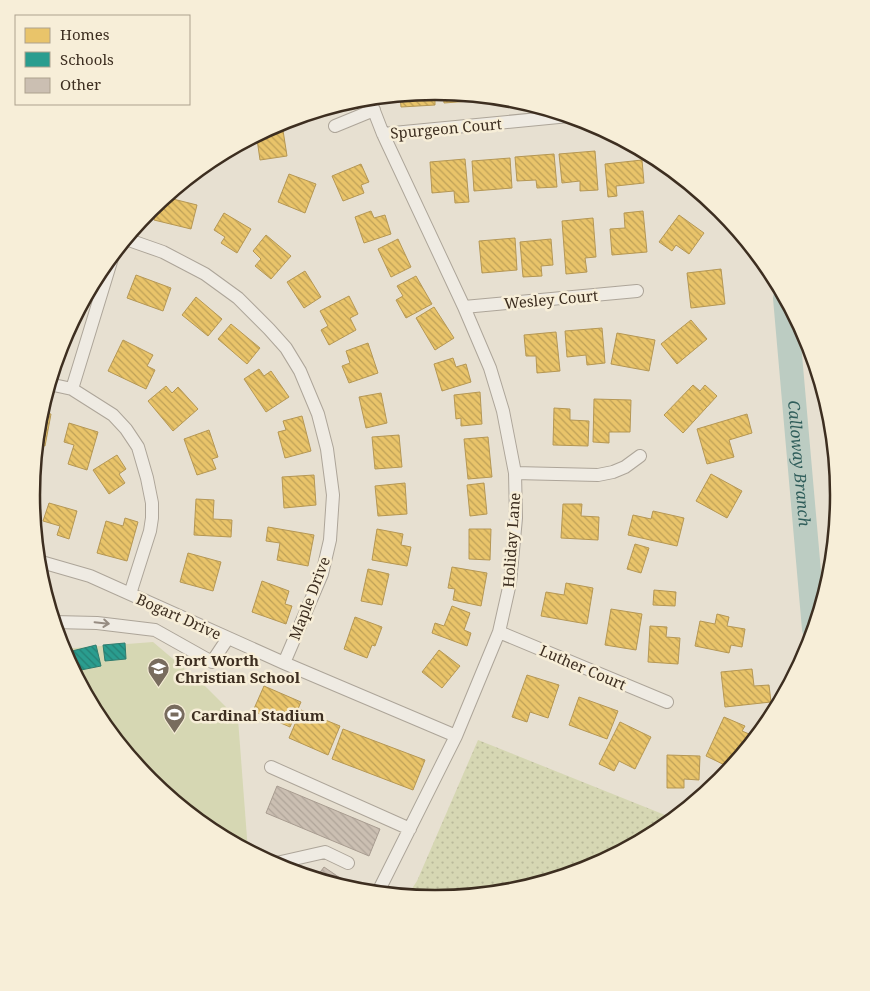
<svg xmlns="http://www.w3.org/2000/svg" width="870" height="991" font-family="'Noto Serif',serif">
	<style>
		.grass { fill: url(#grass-dots) }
		.park { fill: #d6d7b3 }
		.homes { fill: url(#homes-back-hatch); stroke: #b59754 }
		.schools { fill: url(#schools-back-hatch); stroke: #307c6e }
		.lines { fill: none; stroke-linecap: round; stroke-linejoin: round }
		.river { stroke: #bcccc2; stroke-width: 24 }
		.building { fill: url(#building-back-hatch); stroke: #a89c90 }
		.minor-casing { stroke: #ada599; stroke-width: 14 }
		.minor { stroke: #efebe3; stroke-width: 12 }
		.oneway { stroke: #968c82 }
		.labels { text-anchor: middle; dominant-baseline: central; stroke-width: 5; stroke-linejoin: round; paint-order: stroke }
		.street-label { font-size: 15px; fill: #3d2e20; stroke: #f7eed8 }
		.poi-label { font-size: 15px; font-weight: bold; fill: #3d2e20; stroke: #f7eed8; text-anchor: start }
		.water-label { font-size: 16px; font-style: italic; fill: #2f5d5a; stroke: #f7eed8 }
		.rim { fill: none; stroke: #3d2e20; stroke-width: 2.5 }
	</style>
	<defs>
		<pattern id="grass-dots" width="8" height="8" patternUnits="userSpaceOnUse" patternTransform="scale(1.25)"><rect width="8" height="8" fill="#d6d7b3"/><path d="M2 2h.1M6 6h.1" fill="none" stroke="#b9b99a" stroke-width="1.8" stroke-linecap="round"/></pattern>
		<pattern id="homes-back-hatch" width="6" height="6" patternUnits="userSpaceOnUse" patternTransform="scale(1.25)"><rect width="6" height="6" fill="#e9c46a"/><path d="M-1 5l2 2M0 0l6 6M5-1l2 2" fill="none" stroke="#bea057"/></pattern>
		<pattern id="schools-back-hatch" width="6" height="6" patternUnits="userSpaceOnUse" patternTransform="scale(1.25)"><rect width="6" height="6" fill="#2a9d8f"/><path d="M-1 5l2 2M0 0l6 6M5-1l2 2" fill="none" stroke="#258074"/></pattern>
		<pattern id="building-back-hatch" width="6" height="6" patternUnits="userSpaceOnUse" patternTransform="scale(1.25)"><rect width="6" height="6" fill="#cbbfb2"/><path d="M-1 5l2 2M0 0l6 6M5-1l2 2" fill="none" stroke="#afa499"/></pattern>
	</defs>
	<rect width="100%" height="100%" fill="#e7e0d1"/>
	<path class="grass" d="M478,740L675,819L659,831L589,869L513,892L435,899L407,896L417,881Z"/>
	<path class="park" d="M153,642L206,687L238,719L248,851L210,831L149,781L99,720L62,649Z"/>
	<path class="homes" d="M435,92V105L401,107L400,95Z
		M443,92L482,96L483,100L444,103Z
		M282,124L287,156L260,160L257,139L265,138L264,132L276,125Z
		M595,151L598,190L580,191V181L562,183L559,154Z
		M554,154L557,187L537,188L536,180L517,181L515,157Z
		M510,158L512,188L474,191L472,161Z
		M465,159L469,202L455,203L454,191L432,193L430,162Z
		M658,159L672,170V171L656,162Z
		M642,160L644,183L616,186L617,196L608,197L605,164Z
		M361,164L369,182L361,185L364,193L343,201L332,176Z
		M289,174L316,184L305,213L278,202Z
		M165,197L197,205L191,229L154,220L158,203Z
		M371,211L374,218L385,215L391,234L364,243L355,217Z
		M643,211L647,252L612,255L610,229L625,228L624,213Z
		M224,213L251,229L237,253L221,243L225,237L214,230Z
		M679,215L704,233L689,254L676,245L672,251L659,242Z
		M593,218L596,257L585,258L587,272L566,274L562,221Z
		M266,235L291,256L271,279L255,266L261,259L253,251Z
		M515,238L517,270L482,273L479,241Z
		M398,239L411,267L391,277L378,249Z
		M551,239L553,265L541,266L542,276L523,277L520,242Z
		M721,269L725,304L691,308L687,273Z
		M305,271L321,297L304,308L287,282Z
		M136,275L171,288L163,311L127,298Z
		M416,276L432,304L406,318L396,300L403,296L397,286Z
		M349,296L358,314L350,318L356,330L329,345L321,330L328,326L320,311Z
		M196,297L222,319L208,336L182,315Z
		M434,307L454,338L435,350L416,318Z
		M691,320L707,339L677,364L661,344Z
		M231,324L260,348L247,364L218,339Z
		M602,328L605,363L587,365L586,355L567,357L565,331Z
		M556,332L560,371L537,373L536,356H526L524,335Z
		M617,333L655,340L649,371L611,364Z
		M123,340L153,355L147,366L155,370L146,389L108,371Z
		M368,343L378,373L349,383L342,366L350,363L346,351Z
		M453,358L456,367L466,364L471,382L442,391L434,364Z
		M259,369L264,376L271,371L289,397L266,412L244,379Z
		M693,385L700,391L705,385L717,396L683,433L664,415Z
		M166,386L172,393L178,387L198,409L173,431L148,401Z
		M480,392L482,424L461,426V418L456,419L454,395Z
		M381,393L387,423L366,428L359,397Z
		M594,399L631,400L630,432H609V443L593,442Z
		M554,408L570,409V420L589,421L588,446L553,445Z
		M40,412L51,414L45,446L36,444Z
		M747,414L752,433L729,440L734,457L707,464L697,429Z
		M302,416L311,451L285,458L278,432L286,430L283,421Z
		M69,423L98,432L87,470L68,464L74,445L64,442Z
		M209,430L218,457L212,459L216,469L197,475L184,439Z
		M399,435L402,467L375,469L372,437Z
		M488,437L492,477L468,479L464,439Z
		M117,455L126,469L119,474L125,483L109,494L93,470Z
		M711,474L742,491L727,518L696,501Z
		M314,475L316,505L284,508L282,477Z
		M405,483L407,514L378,516L375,486Z
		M484,483L487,514L470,516L467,485Z
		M196,499L214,500L213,519L232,520L231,537L194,535Z
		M49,503L77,511L69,539L57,535L60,526L43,521Z
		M563,504H582L581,516L599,517L598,540L561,538Z
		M653,511L684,518L677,546L628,535L633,515L651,519Z
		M125,518L138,522L127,561L97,553L106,521L123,526Z
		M268,527L314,535L308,566L277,560L280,543L266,541Z
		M377,529L403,534L401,545L411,547L407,566L372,560Z
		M469,529H491L490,560L469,559Z
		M635,544L649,548L641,573L627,569Z
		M188,553L221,562L213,591L180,582Z
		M452,567L487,573L481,606L453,600L455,589L448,588Z
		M368,569L389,574L382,605L361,601Z
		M262,581L289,591L285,604L292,606L286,624L252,612Z
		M566,583L593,588L587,624L541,616L546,592L564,595Z
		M654,590L676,592L675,606L653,605Z
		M452,606L470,613L464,630L471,633L467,646L432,633L435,623L444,626Z
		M611,609L642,614L636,650L605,645Z
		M717,614L729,617L727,626L745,629L742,647L731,645L729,653L695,646L700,621L715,624Z
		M355,617L382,627L375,646L372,645L367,658L344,649Z
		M650,626L667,627L666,637L680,638L678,664L648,662Z
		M439,650L460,666L442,688L422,672Z
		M752,669L754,686L769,685L771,702L725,707L721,672Z
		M527,675L559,685L548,718L530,712L527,722L512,717Z
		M264,686L301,702L290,727L253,711Z
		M579,697L618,711L607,739L569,725Z
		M301,710L340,726L328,755L289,738Z
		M724,717L745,726L742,731L756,737L745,751L741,749L736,760H737L731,768L706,756Z
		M620,722L651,737L635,769L619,761L614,771L599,764Z
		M343,729L425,760L413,790L332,759Z
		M667,755L700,756L699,780L684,779V788H667Z"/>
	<path class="schools" d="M125,643L126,659L105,661L103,645Z
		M96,645L101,666L76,671L72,651Z"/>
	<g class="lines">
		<path class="river" id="s1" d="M785,298L814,629"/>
	</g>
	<path class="building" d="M277,786L380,829L369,856L266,813Z
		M324,867L349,884L345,888L309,877L313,871L318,875Z"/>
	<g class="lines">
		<defs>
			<path id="minor" d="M369,98L383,134L464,307L490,368L503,411L515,473L516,518L510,583L499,632L456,736L377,894
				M335,126L374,110
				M383,134L569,116
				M126,239L163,252L205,274L238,298L269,329L286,348L300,371L318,414L327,449L333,495L330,540L322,574L284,663
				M464,307L637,291
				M49,384L72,389L113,415L126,429L138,447L147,478L152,503V518L150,531L130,594
				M72,389L113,255
				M515,473L598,475L613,472L625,467L640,456
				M38,561L90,576L284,663L456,736
				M54,622L97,623L155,630L212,662L228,638
				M499,632L667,702
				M271,767L410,829
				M272,864L325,852L348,863"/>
		</defs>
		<use href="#minor" class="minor-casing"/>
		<use href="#minor" class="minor"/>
	</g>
	<defs><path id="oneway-shaft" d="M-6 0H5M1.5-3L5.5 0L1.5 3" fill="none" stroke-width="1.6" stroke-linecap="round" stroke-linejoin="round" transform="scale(1.25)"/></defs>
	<use class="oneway" href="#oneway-shaft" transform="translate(102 623) rotate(6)"/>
	<defs>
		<symbol id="school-pin" viewBox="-11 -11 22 30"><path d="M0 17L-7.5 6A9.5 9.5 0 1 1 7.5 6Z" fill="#786c5e" stroke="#f7eed8"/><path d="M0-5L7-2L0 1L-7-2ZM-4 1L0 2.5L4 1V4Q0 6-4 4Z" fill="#fff"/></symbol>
		<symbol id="stadium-pin" viewBox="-11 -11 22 30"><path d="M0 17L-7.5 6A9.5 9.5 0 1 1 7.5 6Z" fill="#786c5e" stroke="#f7eed8"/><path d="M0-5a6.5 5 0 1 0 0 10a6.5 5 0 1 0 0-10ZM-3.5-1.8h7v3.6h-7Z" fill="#fff"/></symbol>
	</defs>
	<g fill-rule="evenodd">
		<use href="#school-pin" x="146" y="656" width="25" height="34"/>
		<use href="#stadium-pin" x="162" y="702" width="25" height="34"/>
	</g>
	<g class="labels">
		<g class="street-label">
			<text transform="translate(446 128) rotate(-5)">Spurgeon Court</text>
			<text transform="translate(551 299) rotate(-5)">Wesley Court</text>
			<text transform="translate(511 540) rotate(-86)">Holiday Lane</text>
			<text transform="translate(309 598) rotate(-69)">Maple Drive</text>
			<text transform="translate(179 616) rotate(24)">Bogart Drive</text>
			<text transform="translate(583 667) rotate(23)">Luther Court</text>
		</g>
		<g class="poi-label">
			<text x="175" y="660">Fort Worth<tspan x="175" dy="17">Christian School</tspan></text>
			<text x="191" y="715">Cardinal Stadium</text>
		</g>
		<g class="water-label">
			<text stroke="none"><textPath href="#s1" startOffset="166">Calloway Branch</textPath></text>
		</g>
	</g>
	<path d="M0 0H870V991H0ZM40 495a395 395 0 1 1 790 0a395 395 0 1 1-790 0Z" fill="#f7eed8" fill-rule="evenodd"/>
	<path class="rim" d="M40 495a395 395 0 1 1 790 0a395 395 0 1 1-790 0Z"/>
	<rect x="15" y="15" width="175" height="90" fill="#f7eed8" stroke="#ada18e"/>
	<rect x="25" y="28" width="25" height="15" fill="#e9c46a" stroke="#ada18e"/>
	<text x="60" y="40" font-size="15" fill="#3d2e20">Homes</text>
	<rect x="25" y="52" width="25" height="15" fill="#2a9d8f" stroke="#ada18e"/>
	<text x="60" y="65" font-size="15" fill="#3d2e20">Schools</text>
	<rect x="25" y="78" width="25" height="15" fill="#cbbfb2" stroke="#ada18e"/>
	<text x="60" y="90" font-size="15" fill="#3d2e20">Other</text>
</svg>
